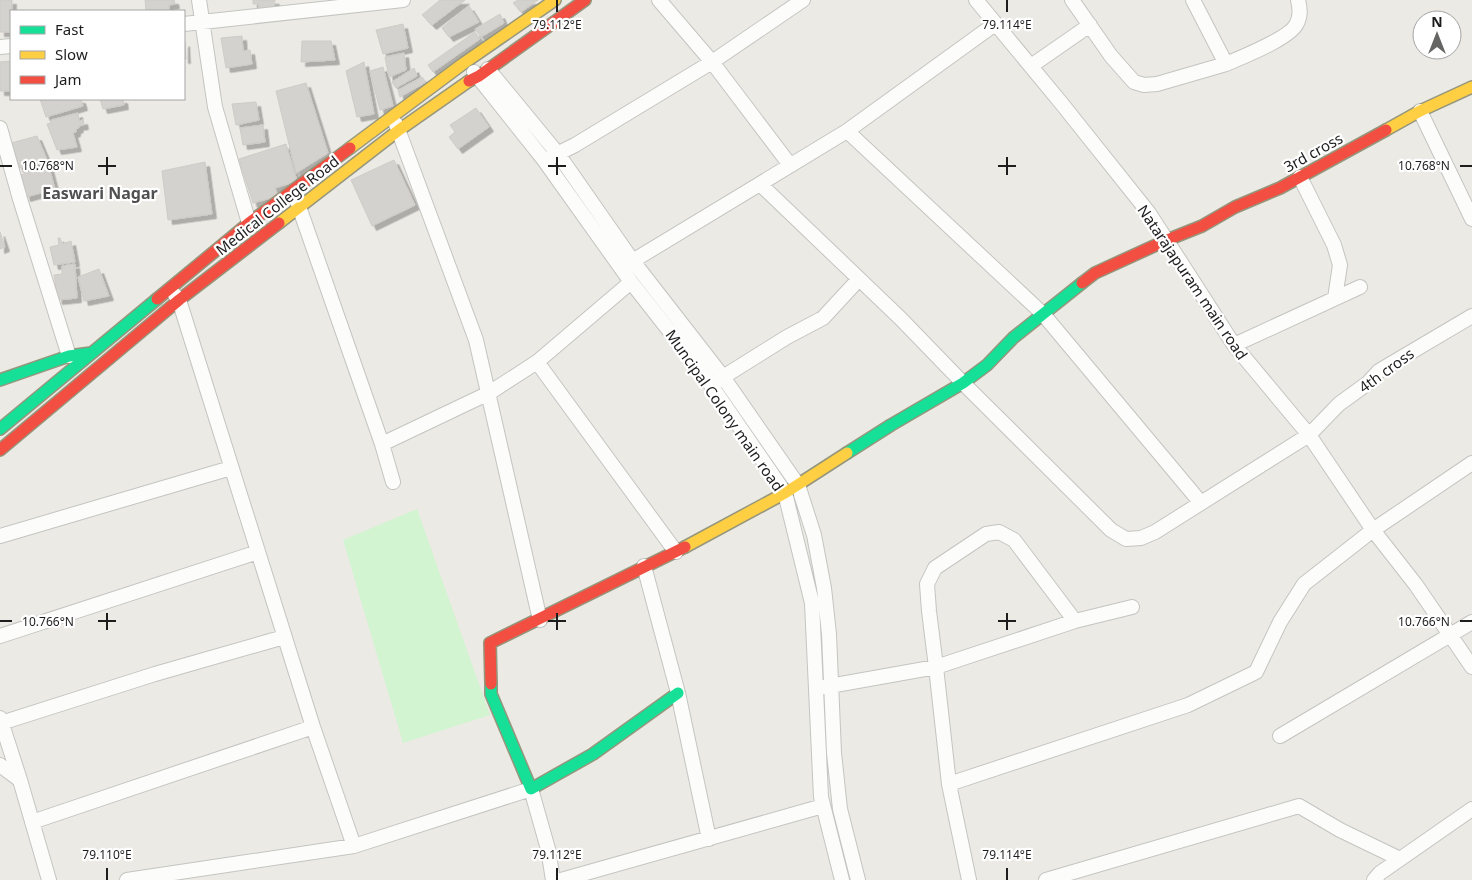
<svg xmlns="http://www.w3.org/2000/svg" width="1472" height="880" font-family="'Noto Sans',sans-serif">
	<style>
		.park { fill: #d2f4d1 }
		.building { fill: #d4d2ce; stroke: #cfcbc6; filter: url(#shadow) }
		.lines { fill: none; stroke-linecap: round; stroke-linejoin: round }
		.street-casing { stroke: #c4c4c1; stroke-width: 16 }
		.fast-casing { stroke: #95967c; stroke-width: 14 }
		.slow-casing { stroke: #95967c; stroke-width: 14 }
		.jam-casing { stroke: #95967c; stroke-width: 14 }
		.street { stroke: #fcfcfb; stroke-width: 14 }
		.fast { stroke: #16e098; stroke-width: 11 }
		.slow { stroke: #ffcf43; stroke-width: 11 }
		.jam { stroke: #f24e42; stroke-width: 11 }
		.ticks { fill: none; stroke: #1d1d1d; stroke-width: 2 }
		.labels { text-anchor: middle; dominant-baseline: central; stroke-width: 4.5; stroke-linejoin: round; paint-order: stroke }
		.street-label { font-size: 15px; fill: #1d1d1d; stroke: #fff }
		.neighbourhood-label { font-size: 16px; font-weight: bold; fill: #505050; stroke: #fff }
		.ticks-label { font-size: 12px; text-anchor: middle; fill: #1d1d1d; stroke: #fff; stroke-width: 4.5; stroke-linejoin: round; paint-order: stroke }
	</style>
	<defs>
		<filter id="shadow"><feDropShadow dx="4.5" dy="4.5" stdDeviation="0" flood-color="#0004"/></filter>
	</defs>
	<rect width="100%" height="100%" fill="#eceae5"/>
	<path class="park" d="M417,509L490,715L403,743L343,540Z"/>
	<path class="building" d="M0,0H12L11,32H0Z
		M145,0H174L175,4L169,5V11H146Z
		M253,0H275L274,8L259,9V4H253Z
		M440,0H465L432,25L422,15Z
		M518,0H538L521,12L513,3Z
		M469,6L479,22L449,37L442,28Z
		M500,14L504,23L481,37L475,29Z
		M403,24L408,48L383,54L376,30Z
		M475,32L480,39L433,72L428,65Z
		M242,36L243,51L250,50L252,64L226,68L221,38Z
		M302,41H331L335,60L301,62Z
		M185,42L186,59H184V43Z
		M404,53L406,70L389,77L385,57Z
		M11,61V91H0V62Z
		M364,62L374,114L357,117L346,71Z
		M383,67L393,106L380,110L370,71Z
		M414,68L417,76L396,88L392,82Z
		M422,77L426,82L400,97L398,90Z
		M306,83L328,153L296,173L276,91Z
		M40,99H81L83,106L46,117Z
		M100,99H123L124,105L103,109Z
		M256,102L259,120L236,125L232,104Z
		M476,108L489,127L458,149L449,137L455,132L450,125Z
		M78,113L79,121L83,120L84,125L78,126L79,128L76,129V132L73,133L77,147L57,150L47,124L51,123V120Z
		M263,125L265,142L243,145L240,128Z
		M37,136L48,162L19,168L11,143Z
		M286,144L297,181L275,188L278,196L253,203L239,159Z
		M394,160L415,205L372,226L351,180Z
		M205,162L212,214L168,220L162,171Z
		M49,167L55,189L26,197L21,175Z
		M0,232L5,247L0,249Z
		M58,238H60L62,244L71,241L75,262L54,265L50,247L59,245Z
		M75,264L77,298L58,300L54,275L62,274V266Z
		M99,269L109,296L84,301L78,277Z"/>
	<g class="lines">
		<defs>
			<path id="street" d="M199,0L215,107L249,223
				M659,0L712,62L790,165
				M976,0L1062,104L1149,213L1234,345L1309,435L1373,530L1416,585L1472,667
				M1072,0L1111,56L1134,82L1144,85L1157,84L1226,64
				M1193,0L1226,64C1242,57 1291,38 1297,23C1301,15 1300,8 1298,0
				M184,24L403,0
				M0,47L11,46
				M1031,66L1090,25
				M488,69L558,154L632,260L723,377L798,485L814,535L824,588L829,634L834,753L840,809L858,880
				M474,72L544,160L631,282L704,375L785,493L812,603L821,797L842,880
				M1420,111L1472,219
				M396,124L476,340L540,620
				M0,128L20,199L69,356
				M847,131L1043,314L1201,503
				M549,158L575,145L712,62L803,0
				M1300,177L1334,245L1340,265L1335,298
				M760,184L900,318L963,383L1111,530L1126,539L1141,538L1155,532L1309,435L1339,404L1368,383L1379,371L1472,316
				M297,201L382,444L393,482
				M626,265L847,131L995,24
				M631,282L537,362L676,552
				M175,295L179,300L313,727L354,846
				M1234,345L1360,287
				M715,382L787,337L823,318L859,279
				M382,444L489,393L537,362
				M0,536L231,468
				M644,566L678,693L709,839
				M0,636L258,552
				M824,687L936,667L1075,621L1132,607
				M0,718L20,780L49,880
				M1,723L155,674L284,637
				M1280,736L1472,622
				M0,765L20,780
				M949,784L936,667L929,611L927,584L935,568L986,534L999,532L1014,540L1075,621
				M32,822L313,727
				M127,880L354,846L531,789L548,849L553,880
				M561,880L823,806
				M969,880L949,784L1188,705L1256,672L1280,622L1304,584L1373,530L1472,463
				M1046,880L1299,806L1340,830L1400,859
				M1374,880L1380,873L1472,809"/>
			<path id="fast" d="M0,380L69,356L91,353
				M0,429L157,299
				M847,453L891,425L963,383L987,365L1013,338L1082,283
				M491,684V694L531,789L593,754L678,693"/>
			<path id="slow" d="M1386,130L1420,111L1472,87
				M350,148L464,63L555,0
				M279,223L399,130L469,81
				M685,547L785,493L847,453"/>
			<path id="jam" d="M469,81L479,76L585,0
				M1082,283L1095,273L1167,240L1202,226L1235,207L1280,188L1386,130
				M157,299L249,223L350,148
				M0,450L179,300L279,223
				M491,684L490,643L685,547"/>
		</defs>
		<use href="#street" class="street-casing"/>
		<use href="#fast" class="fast-casing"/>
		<use href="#slow" class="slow-casing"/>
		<use href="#jam" class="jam-casing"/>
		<use href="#street" class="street"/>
		<use href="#fast" class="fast"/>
		<use href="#slow" class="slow"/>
		<use href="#jam" class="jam"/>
	</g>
	<path class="ticks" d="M557,0V12M1007,0V12M107,157V175M557,157V175M1007,157V175M0,166H12M98,166H116M548,166H566M998,166H1016M1460,166H1472M107,613V630M557,613V630M1007,613V630M0,621H12M98,621H116M548,621H566M998,621H1016M1460,621H1472M107,868V880M557,868V880M1007,868V880"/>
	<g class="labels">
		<g class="street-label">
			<text transform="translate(1313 152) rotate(-29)">3rd cross</text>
			<text transform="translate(277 205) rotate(-38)">Medical College Road</text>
			<text transform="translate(1193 282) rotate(56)">Natarajapuram main road</text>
			<text transform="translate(1386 370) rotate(-36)">4th cross</text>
			<text transform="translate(725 410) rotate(55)">Muncipal Colony main road</text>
		</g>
		<g class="neighbourhood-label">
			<text x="100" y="193">Easwari Nagar</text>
		</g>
	</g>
	<g class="ticks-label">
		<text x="557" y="29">79.112°E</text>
		<text x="1007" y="29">79.114°E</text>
		<text x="48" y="170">10.768°N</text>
		<text x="1424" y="170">10.768°N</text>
		<text x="48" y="626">10.766°N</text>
		<text x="1424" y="626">10.766°N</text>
		<text x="107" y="859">79.110°E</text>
		<text x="557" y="859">79.112°E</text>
		<text x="1007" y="859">79.114°E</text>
	</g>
	<rect x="10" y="10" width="175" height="90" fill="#ffffff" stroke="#a5a5a5"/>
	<rect x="20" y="26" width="25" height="8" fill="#16e098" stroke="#a5a5a5"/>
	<text x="55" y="35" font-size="15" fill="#1d1d1d">Fast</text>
	<rect x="20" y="51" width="25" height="8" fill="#ffcf43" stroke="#a5a5a5"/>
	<text x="55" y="60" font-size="15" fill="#1d1d1d">Slow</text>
	<rect x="20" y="76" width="25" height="8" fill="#f24e42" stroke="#a5a5a5"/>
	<text x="55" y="85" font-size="15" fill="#1d1d1d">Jam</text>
	<g transform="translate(1437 35)"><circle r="24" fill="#ffffff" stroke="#a5a5a5"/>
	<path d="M0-4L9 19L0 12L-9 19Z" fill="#656563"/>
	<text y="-8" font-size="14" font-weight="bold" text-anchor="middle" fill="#1d1d1d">N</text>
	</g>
</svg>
